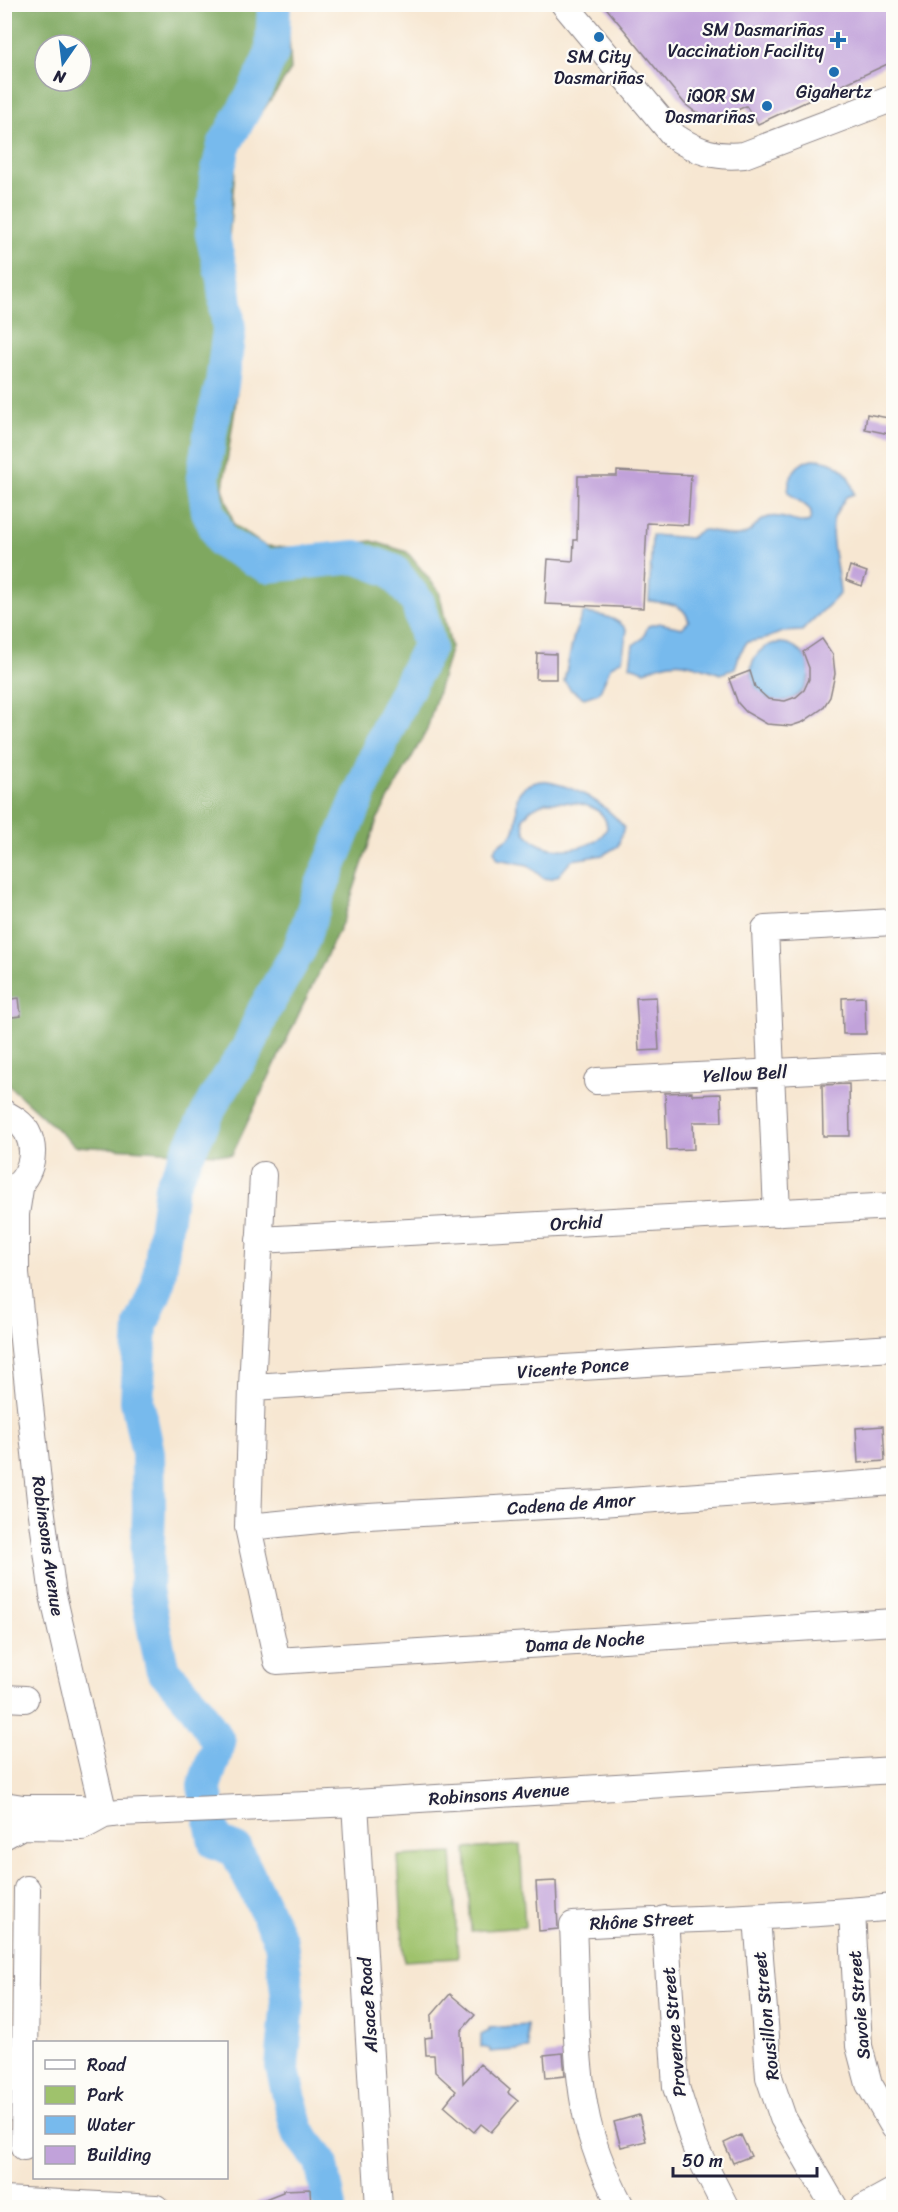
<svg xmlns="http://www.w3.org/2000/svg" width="898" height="2212" font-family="Sriracha,sans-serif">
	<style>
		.green { fill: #9fc26c; stroke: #607254; stroke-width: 1.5 }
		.forest { fill: #7fa860; stroke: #50654e; stroke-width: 1.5; fill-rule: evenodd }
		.water { fill: #77baed; stroke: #4c6e94; stroke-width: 1.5; fill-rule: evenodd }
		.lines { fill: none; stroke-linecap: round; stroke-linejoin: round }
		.river { stroke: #77baed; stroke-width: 34 }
		.building { fill: #c1a2da }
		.minor-casing { stroke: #8c8486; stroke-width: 28 }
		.minor { stroke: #fff; stroke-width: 26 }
		.poi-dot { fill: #1f6fb2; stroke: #fdfcf7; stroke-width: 2 }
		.labels { text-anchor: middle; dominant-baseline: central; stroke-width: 4.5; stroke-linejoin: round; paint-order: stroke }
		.poi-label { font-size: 18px; fill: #22223b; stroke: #fdfcf7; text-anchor: end }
		.street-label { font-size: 18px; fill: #22223b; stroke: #fdfcf7 }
	</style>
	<rect width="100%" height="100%" fill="#fdfcf7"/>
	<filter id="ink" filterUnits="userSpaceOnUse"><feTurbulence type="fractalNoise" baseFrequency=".0167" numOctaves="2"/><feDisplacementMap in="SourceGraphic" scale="12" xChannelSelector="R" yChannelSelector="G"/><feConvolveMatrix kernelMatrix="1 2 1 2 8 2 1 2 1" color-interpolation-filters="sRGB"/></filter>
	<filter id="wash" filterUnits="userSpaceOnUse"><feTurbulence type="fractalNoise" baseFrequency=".008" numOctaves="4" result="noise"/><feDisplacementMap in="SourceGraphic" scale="24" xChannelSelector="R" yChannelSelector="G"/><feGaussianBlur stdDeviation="1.35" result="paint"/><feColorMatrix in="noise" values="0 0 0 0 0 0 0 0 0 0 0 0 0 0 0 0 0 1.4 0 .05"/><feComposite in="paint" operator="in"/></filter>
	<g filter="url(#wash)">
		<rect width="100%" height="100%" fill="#f7e7d2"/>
		<path class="green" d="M520,1845L525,1927L471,1931L466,1849Z
			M452,1853L458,1958L404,1961L398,1856Z"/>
		<path class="forest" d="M5,5H287L291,70L237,148L229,236L243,328L235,409L223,488L234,525L265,546L315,549L372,541L407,552L439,591L451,647L427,730L377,820L344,919L232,1155L75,1146L5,1082ZM45,45H81V81H45Z"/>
		<path class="water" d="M812,459C836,459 850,470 854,494L846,497C842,504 837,511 834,518C828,535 839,572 840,593C829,607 814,617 802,631L782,632L765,639L747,642L740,653L735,668L721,674C688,663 678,656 645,671L630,666L633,645L643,638L648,626L659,623L682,628L689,621C684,602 665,603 649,601L652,535L691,538C707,520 718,538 738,536C753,535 755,520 769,517C783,513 795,526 810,521L811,511C805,503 795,500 788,492C789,476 796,463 812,459Z
			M583,613C600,615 616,616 627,630L622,660L611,666L599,693L584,698L571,690L564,681L574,635Z
			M751 672a29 29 0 1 1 58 0a29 29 0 1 1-58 0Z
			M540,781C572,784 604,802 624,827L618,846L603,855L572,860L559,875L551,879L543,878L528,865L498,859L494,850C498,841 510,841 514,831C523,808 504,790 540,781ZM545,802C564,801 606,801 607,828C597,849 559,854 539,844C533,841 529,836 525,832L523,819L530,810Z
			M527,2025L529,2049L490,2052V2049L481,2047V2035L489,2031V2028Z"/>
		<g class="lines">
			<path class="river" d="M274,4L272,53L253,94L224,145L216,179L212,234L223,279L229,330L222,384L212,423L203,477L208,511L222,542L267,566L356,557L393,571L418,603L429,646L388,727L321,887L300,948L264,1010L248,1048L214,1100L171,1187L158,1285L141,1325L137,1401L148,1453L149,1510L146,1589L162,1668L196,1707L219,1743L204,1786L215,1842L236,1850L281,1942L288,2000L282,2067L298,2132L321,2161L330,2208"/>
		</g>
		<g id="blocks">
			<path class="building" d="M603,4H894V61L758,124L746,106L729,114L706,116L694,111L685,104Z
				M867,414L894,419V435L865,429Z
				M617,471L691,475L688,525L647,523L643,608L545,604L548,559L573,561L574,540H577L578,476H617Z
				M850,566L867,572L862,586L846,580Z
				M822,639L833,655L835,674L830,697L823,708L803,722L791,726L767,724L746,712L738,703L729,679L750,671L755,687L768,699L785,701L796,697L804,690L809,679V668L803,652Z
				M537,653L556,654V679H536Z
				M656,997L659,1050L639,1051L636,998Z
				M865,997L866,1034H843L842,998Z
				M19,998L21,1016L4,1018V1000Z
				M849,1084L850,1136H823L822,1085Z
				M692,1092V1095L721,1094L722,1122H693L694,1149L667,1150L665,1093Z
				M883,1426L885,1461L858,1463L856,1428Z
				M556,1881L558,1929L539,1931L536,1882Z
				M450,1994L475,2015L461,2031L463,2083L480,2064L510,2090L508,2093L518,2101L491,2132L481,2124L474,2132L444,2106L456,2091L435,2072L434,2055H426L425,2038L432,2037L431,2016Z
				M563,2053L565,2076L546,2078L544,2055Z
				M639,2115L646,2141L621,2147L614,2122Z
				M741,2135L751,2156L733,2163L724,2143Z
				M310,2189L311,2208H247V2206L283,2192V2190Z"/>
		</g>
	</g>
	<g filter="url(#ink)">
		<use href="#blocks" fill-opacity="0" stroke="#8c8486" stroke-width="1.5"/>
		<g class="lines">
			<defs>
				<path id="minor" d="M564,4L675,137C698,152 717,158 744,155L894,98
					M597,1081L894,1066
					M4,1113C13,1118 22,1123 27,1132C38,1153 30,1180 9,1191
					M263,1175L252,1387L248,1527L277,1661L894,1622
					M21,1182L16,1214V1274L40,1500L53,1595L104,1815
					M777,1213L765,929L894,922
					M259,1240L894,1206
					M252,1387L894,1348
					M248,1527L350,1517L601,1503L894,1482
					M4,1698L25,1699
					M355,1803L379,2208
					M4,1805L23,1808H81L104,1815
					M4,1836L22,1826L82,1827L104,1815L120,1813L355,1803L894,1770
					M852,1911L859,2046L869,2084L894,2127
					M757,1917L769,2077L783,2118L835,2208
					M665,1919L676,2087L696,2149L726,2208
					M24,2147L27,1889
					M4,2200L156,2208
					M622,2208C605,2176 591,2144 585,2109C574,2052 576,1983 573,1925C680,1918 787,1918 894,1907
					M863,2208L894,2191"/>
			</defs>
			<use href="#minor" class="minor-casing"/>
			<use href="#minor" class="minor"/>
		</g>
	</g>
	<g class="poi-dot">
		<circle cx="599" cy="37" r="6"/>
		<path d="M835 31h6v6h6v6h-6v6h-6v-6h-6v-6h6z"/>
		<circle cx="834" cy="72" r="6"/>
		<circle cx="767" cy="106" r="6"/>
	</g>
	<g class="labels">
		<g class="poi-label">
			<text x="824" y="30">SM Dasmariñas<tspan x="824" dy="21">Vaccination Facility</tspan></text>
			<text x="599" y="57" text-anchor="middle">SM City<tspan x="599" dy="21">Dasmariñas</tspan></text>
			<text x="834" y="92" text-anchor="middle">Gigahertz</text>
			<text x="755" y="96">iQOR SM<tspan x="755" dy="21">Dasmariñas</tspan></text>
		</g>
		<g class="street-label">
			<text transform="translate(745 1074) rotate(-3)">Yellow Bell</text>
			<text transform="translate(576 1223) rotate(-3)">Orchid</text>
			<text transform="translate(573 1368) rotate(-4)">Vicente Ponce</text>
			<text transform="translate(571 1504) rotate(-4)">Cadena de Amor</text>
			<text transform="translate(48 1546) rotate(82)">Robinsons Avenue</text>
			<text transform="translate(585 1642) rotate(-4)">Dama de Noche</text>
			<text transform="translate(499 1794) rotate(-4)">Robinsons Avenue</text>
			<text transform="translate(642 1921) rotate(-3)">Rhône Street</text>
			<text transform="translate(368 2005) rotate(-94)">Alsace Road</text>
			<text transform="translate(859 2005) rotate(-95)">Savoie Street</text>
			<text transform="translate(766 2016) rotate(-96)">Rousillon Street</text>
			<text transform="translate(674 2032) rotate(-95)">Provence Street</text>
		</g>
	</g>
	<rect width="898" height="2212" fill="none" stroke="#fdfcf7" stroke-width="24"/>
	<rect x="33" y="2041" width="195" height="138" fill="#fdfcf7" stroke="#a5a5ac" stroke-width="1.5"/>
	<rect x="45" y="2060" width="30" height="9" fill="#ffffff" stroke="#a5a5ac" stroke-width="1.5"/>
	<text x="87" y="2071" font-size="18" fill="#22223b">Road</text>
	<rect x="45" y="2086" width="30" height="18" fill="#9fc26c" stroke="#a5a5ac" stroke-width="1.5"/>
	<text x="87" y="2101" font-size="18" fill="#22223b">Park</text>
	<rect x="45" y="2116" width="30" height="18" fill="#77baed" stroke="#a5a5ac" stroke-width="1.5"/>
	<text x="87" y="2131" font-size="18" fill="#22223b">Water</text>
	<rect x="45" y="2146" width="30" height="18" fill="#c1a2da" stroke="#a5a5ac" stroke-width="1.5"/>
	<text x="87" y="2161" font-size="18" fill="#22223b">Building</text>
	<g transform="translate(63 63) rotate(194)"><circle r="28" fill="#fdfcf7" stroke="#a5a5ac" stroke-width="1.5"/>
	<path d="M0-4.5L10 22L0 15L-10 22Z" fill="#1f6fb2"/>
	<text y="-9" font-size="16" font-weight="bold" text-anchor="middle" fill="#22223b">N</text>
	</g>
	<path d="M673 2167v9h144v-9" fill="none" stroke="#22223b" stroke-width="3"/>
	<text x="682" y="2167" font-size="18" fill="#22223b" stroke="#fdfcf7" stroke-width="4.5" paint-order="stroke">50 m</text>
</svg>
